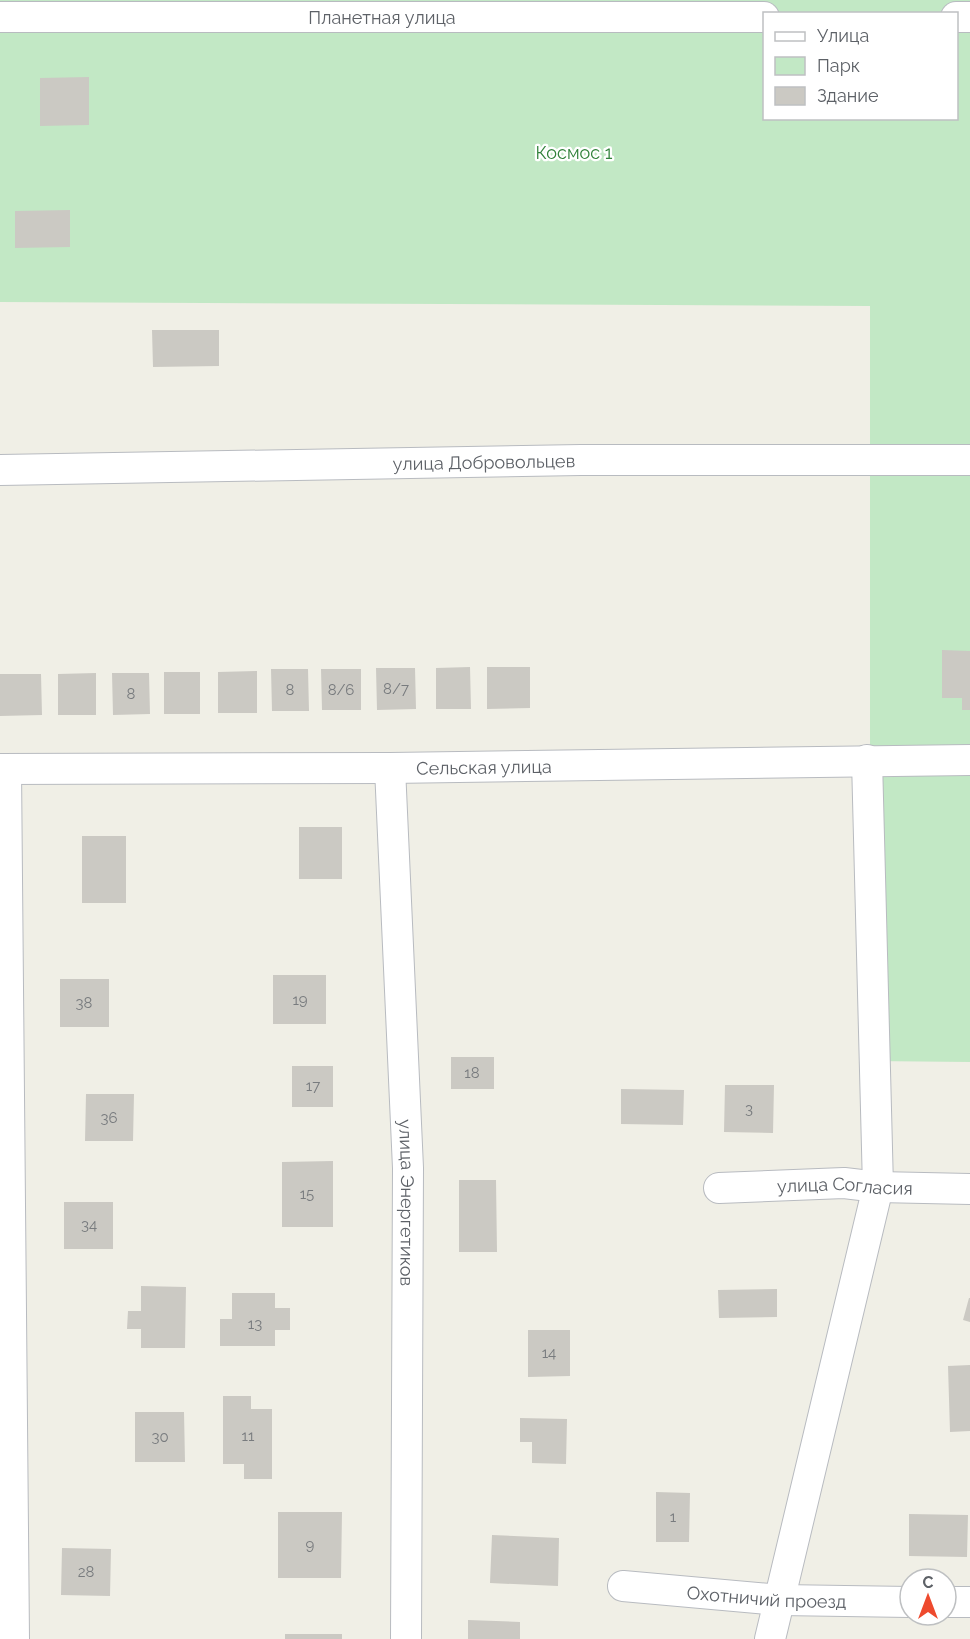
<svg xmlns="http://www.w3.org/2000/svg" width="970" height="1639" font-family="Raleway,sans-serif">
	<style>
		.green { fill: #c2e8c5; fill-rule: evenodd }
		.building { fill: #cbc9c3 }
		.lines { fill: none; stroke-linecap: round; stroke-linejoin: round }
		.minor-casing { stroke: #b8bbc0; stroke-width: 32 }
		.minor { stroke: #fff; stroke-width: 30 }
		.labels { text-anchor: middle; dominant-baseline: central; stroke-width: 4.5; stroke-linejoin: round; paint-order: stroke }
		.number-label { font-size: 15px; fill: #787b7e }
		.street-label { font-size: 18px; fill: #5d6167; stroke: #fff }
		.park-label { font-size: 18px; fill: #31823b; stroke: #fff }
	</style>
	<rect width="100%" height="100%" fill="#f0efe6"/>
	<path class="green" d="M0,0H970V1062L870,1061V306L0,302ZM764,14H956V118H764Z"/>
	<path class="building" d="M89,77V125L40,126V78Z
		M70,210V247L15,248V211Z
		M152,330H219V366L153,367Z
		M942,650L970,651V710H962V698H942Z
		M470,667L471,709H436V668Z
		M487,667H530V708L487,709Z
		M376,668H415L416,709L377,710Z
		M271,669H308L309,711H272Z
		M321,669H361V710H322Z
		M257,671V713H218V672Z
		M164,672H200V714H164Z
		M96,673V715H58V674Z
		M112,673H149L150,714L113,715Z
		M0,674H41L42,715L0,716Z
		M299,827H342V879H299Z
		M82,836H126V903H82Z
		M273,975H326V1024H273Z
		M60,979H109V1027H60Z
		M451,1057H494V1089H451Z
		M292,1066H333V1107H292Z
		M725,1085H774L773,1133L724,1132Z
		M621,1089L684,1090L683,1125L621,1124Z
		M86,1094H134L133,1141H85Z
		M333,1161V1227H282V1162Z
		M459,1180H496L497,1252H459Z
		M64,1202H113V1249H64Z
		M141,1286L186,1287L185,1348H141V1329H127L128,1311H141Z
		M777,1289V1317L719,1318L718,1290Z
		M232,1293H275V1308H290V1330H275V1346H220V1319H232Z
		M969,1298H970V1322L963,1320Z
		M528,1330H570V1376L528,1377Z
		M970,1365V1431L950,1432L948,1366Z
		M223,1396H251V1409H272V1479H244V1464H223Z
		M135,1412H184L185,1462H135Z
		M520,1418L567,1419L566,1464L532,1463V1442H520Z
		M656,1492L690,1493L689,1542H656Z
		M278,1512H342L341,1578H278Z
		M909,1514L968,1515L967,1557L909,1556Z
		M492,1535L559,1538L558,1586L490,1583Z
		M62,1548L111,1549L110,1596L61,1595Z
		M468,1620L520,1622V1639H468Z
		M285,1634H342V1639H285Z"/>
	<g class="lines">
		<defs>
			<g id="minor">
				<path id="s1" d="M0,17H764"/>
				<path d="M956,17H970"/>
				<path id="s2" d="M0,470L581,460H970"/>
				<path id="s3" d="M390,768L408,1168L406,1639"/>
				<path id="s4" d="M0,769L390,768L970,760"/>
				<path d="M6,769L14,1639"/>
				<path id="s5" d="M719,1188L844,1183L878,1187L970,1189"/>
				<path id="s6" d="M623,1586L780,1600L910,1602"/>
				<path d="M946,1602H970"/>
				<path d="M770,1639L878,1187L867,760"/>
			</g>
		</defs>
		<use href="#minor" class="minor-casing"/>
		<use href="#minor" class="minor"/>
	</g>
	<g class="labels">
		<g class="number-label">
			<text x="396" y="689">8/7</text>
			<text x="290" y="690">8</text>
			<text x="341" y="690">8/6</text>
			<text x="131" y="694">8</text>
			<text x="300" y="1000">19</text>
			<text x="84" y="1003">38</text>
			<text x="472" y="1073">18</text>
			<text x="313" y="1086">17</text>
			<text x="749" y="1109">3</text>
			<text x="109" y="1118">36</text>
			<text x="307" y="1194">15</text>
			<text x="89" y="1225">34</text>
			<text x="255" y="1324">13</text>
			<text x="549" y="1353">14</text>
			<text x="248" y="1436">11</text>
			<text x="160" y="1437">30</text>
			<text x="673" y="1517">1</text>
			<text x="310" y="1545">9</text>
			<text x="86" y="1572">28</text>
		</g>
		<g class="street-label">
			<text stroke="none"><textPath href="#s1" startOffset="382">Планетная улица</textPath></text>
			<text stroke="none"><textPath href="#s2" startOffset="484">улица Добровольцев</textPath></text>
			<text stroke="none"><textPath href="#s4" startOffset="484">Сельская улица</textPath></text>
			<text stroke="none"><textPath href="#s5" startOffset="126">улица Согласия</textPath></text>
			<text stroke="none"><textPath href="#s3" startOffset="435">улица Энергетиков</textPath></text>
			<text stroke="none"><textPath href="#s6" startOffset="144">Охотничий проезд</textPath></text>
		</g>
		<g class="park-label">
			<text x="574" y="152">Космос 1</text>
		</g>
	</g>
	<rect x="763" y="12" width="195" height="108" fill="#ffffff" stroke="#bec0c2" stroke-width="1.5"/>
	<rect x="775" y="32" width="30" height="9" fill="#ffffff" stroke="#bec0c2" stroke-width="1.5"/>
	<text x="817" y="42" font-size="18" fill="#5d6167">Улица</text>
	<rect x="775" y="57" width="30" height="18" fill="#c2e8c5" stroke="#bec0c2" stroke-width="1.5"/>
	<text x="817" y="72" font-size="18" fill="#5d6167">Парк</text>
	<rect x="775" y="87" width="30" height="18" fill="#cbc9c3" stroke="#bec0c2" stroke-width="1.5"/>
	<text x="817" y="102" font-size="18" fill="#5d6167">Здание</text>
	<g transform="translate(928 1597)"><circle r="28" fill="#ffffff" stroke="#bec0c2" stroke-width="1.5"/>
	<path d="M0-4.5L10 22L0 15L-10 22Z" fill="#ee4a2e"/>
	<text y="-9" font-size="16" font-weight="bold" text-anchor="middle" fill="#5d6167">С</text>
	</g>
</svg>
